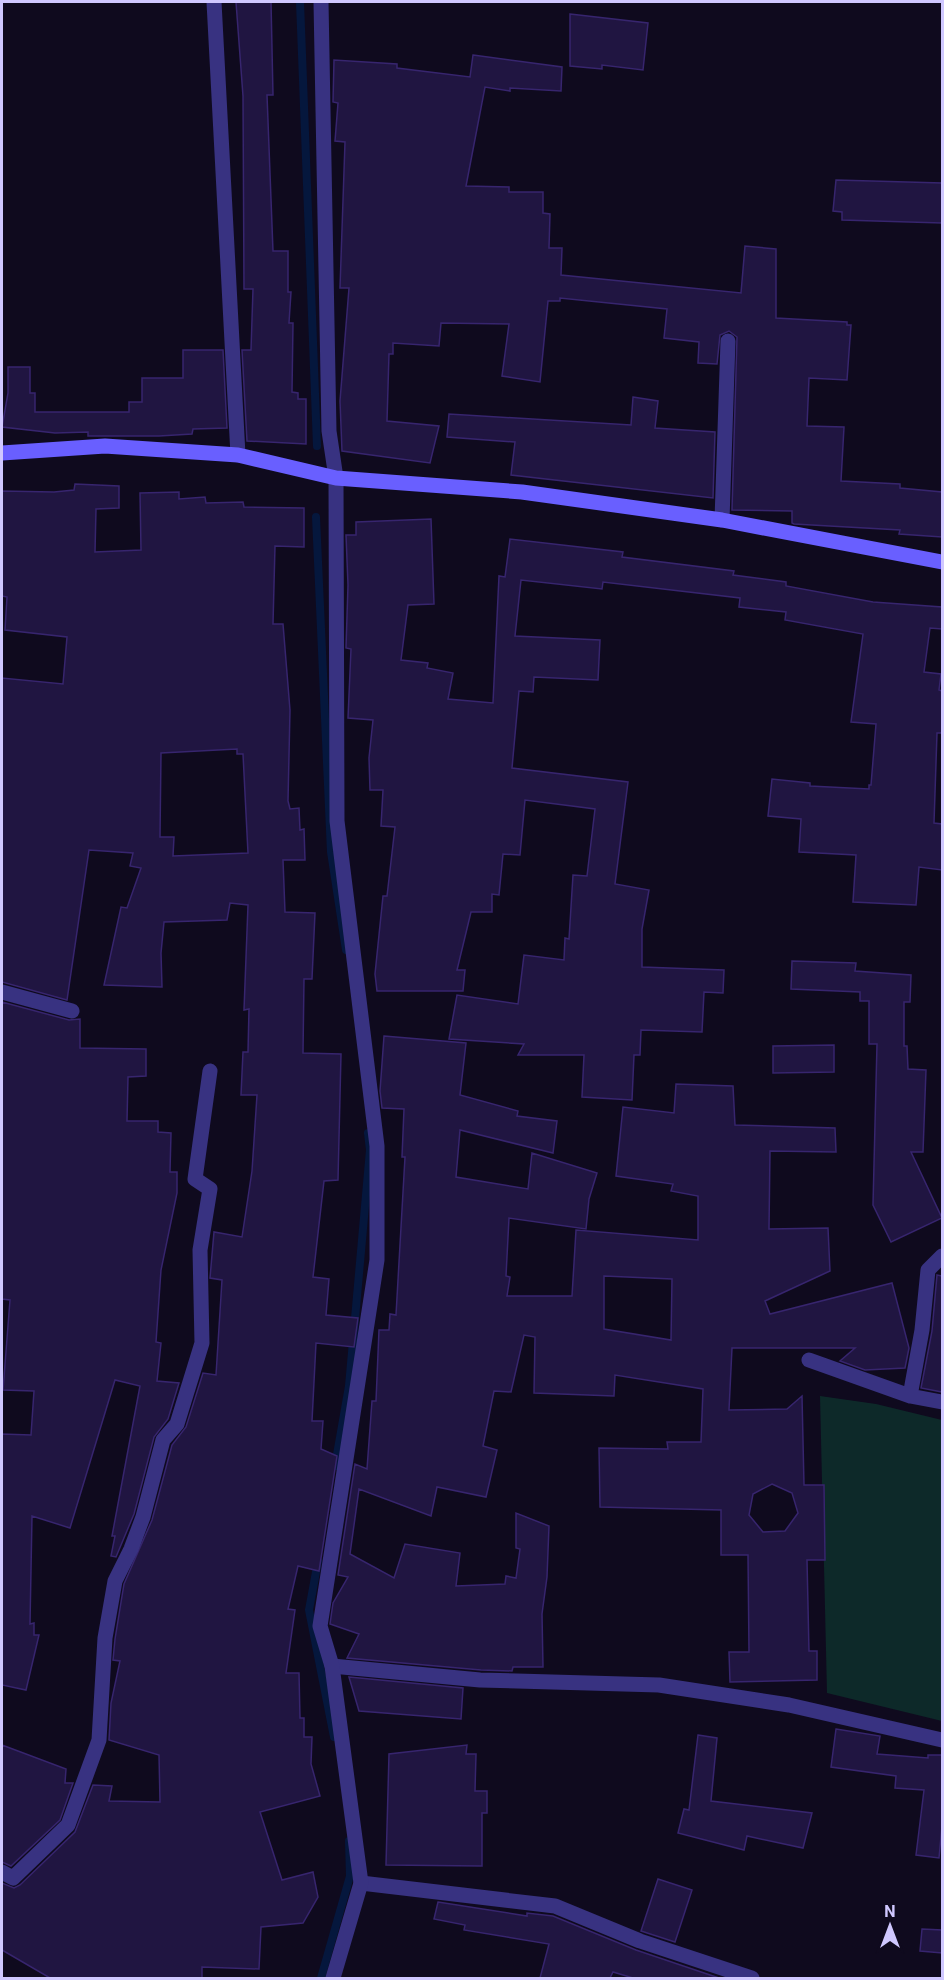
<svg xmlns="http://www.w3.org/2000/svg" width="944" height="1980" font-family="Roboto,sans-serif">
	<style>
		.green { fill: #0d2929 }
		.lines { fill: none; stroke-linecap: round; stroke-linejoin: round }
		.stream { stroke: #05173d; stroke-width: 8 }
		.building { fill: #201541; stroke: #37256e; stroke-width: 1.5; fill-rule: evenodd }
		.minor { stroke: #383281; stroke-width: 15 }
		.tertiary { stroke: #383281; stroke-width: 15 }
		.secondary { stroke: #695fff; stroke-width: 15 }
	</style>
	<rect width="100%" height="100%" fill="#0f0a1e"/>
	<path class="green" d="M820,1396L876,1404L942,1420V1721L827,1693Z"/>
	<g class="lines">
		<path class="stream" d="M300,2L317,446
			M316,517L331,852L346,950
			M335,1466L349,1386L370,1150L368,1133
			M318,1561L309,1610L334,1737
			M321,1978L350,1876L349,1841"/>
	</g>
	<path class="building" d="M236,2H271L273,95H267L273,251H288V292H291L289,323H293L292,392L298,393V399H306V444L247,441L242,350H251L253,289H244L243,96Z
		M570,14L648,23L643,70L602,65V69L570,66Z
		M473,55L562,67L561,91L510,88V91L485,87L466,186L509,187V192H543V213L550,214L549,248H562L561,275L741,293L745,246L776,249V318L847,322V325H851L847,380L809,378L807,426L844,427L841,481L900,484V488L942,492V537L899,534L900,530L794,524L792,523V511L732,510L737,337L729,331L720,335L717,364L698,363L699,342L664,338L667,309L560,298V301H548L540,382L502,376L509,324L441,323L439,346L393,343V354H389L387,421L439,426L430,463L342,451L340,401L349,288H340L345,142L335,141L338,103L333,102L334,60L397,64V68L470,77Z
		M836,180L942,183V223L842,220V212L833,211Z
		M183,350H223L227,428L193,429L192,434L159,436H88V432L55,433L2,427L8,393V367H30V393H35V412H129V402H142V378H183Z
		M633,397L658,401L655,428L715,432L713,498L511,475L515,442L447,437L449,414L631,425Z
		M75,484L119,486V508L96,509L95,552L141,550L140,493L179,492V499L205,497L206,503L243,502L244,507L304,508V547L275,546L273,624H283L290,710L288,801L290,809L299,808L300,830L304,829L305,860H283L285,912L315,913L312,979H304L303,1053L341,1054L338,1180L324,1181L313,1277L329,1279L326,1315L358,1318L354,1347L316,1343L312,1421H323L321,1449L337,1456L319,1571L298,1566L288,1609L295,1610L286,1673H299L300,1718H304V1737H312L311,1764L320,1796L260,1812L282,1880L313,1872L318,1897L303,1923L261,1927L259,1969L202,1967V1978H50L2,1950V1883L14,1888L20,1885L75,1832L93,1785L112,1786L109,1801L160,1802L159,1755L109,1740L111,1703L120,1661L113,1660L115,1639L124,1584L152,1520L172,1445L186,1427L203,1373L216,1375L222,1280L210,1278L214,1232L242,1237L252,1171L257,1095H241L243,1052H248L249,1009L244,1010L248,905L230,903L227,920L164,922L161,953L162,987L104,985L121,907L127,908L141,868L130,866L133,853L89,850L67,1000L2,982V678L63,684L67,637L5,630L7,597L2,596V491L54,492L74,490ZM237,749V754H243L248,853L173,856L174,837H160L161,753Z
		M431,519L434,604L408,605L401,660L428,663L427,668L453,673L448,699L493,703L499,576L505,577L510,539L623,552L622,557L734,571L733,575L786,582V586L873,602L942,607V629L930,628L924,672L941,674L939,690L942,691V733H937L934,823L942,824V870L919,867L916,905L853,902L856,855L799,852L801,819L768,816L772,779L810,783V786L869,789V785H871L876,724L851,722L863,634L785,620L786,612L739,607L740,598L603,582L602,589L521,580L515,636L600,640L598,680L534,677L533,692L519,691L512,768L628,782L615,884L649,890L642,929V967L724,970L723,993L704,992L702,1032L641,1030L640,1055H634L632,1100L582,1097L584,1055H518L524,1044L449,1039L457,995L518,1004L524,955L564,960L565,938L569,939L573,875L587,876L595,809L525,800L520,855L503,854L499,895L492,894V912H471L457,970H465L463,991H377L375,974L383,896H387L395,827L381,826L383,790H370L369,758L373,720L348,718L351,649L346,648L348,585L346,535H356V522Z
		M792,961L856,963L855,971L911,975L910,1002H904V1046H907L908,1069L926,1070L923,1152H911L942,1218L891,1242L873,1205L877,1044H869V1001H860V992L791,989Z
		M2,1002L69,1020L80,1019V1048L146,1049V1076L128,1077L127,1121H158V1132L171,1133L170,1172H177V1193L161,1270L156,1342L161,1343L157,1381L179,1383L168,1419L154,1437L134,1514L116,1557L111,1556L115,1536H112L140,1386L115,1380L70,1528L32,1516L30,1624L34,1623V1635H39L26,1690L2,1685V1434L31,1435L34,1391L3,1390L10,1300L2,1299Z
		M384,1036L466,1043L460,1095L518,1111L517,1116L557,1121L553,1153L460,1130L456,1177L528,1189L532,1153L597,1173L589,1199L586,1229L509,1218L506,1276L510,1277L507,1296H572L576,1230L698,1240V1196L671,1191L673,1184L616,1176L623,1107L674,1113L676,1084L733,1086L735,1125L835,1128L836,1152L770,1151L769,1229L828,1228L830,1271L765,1301L770,1314L892,1283L909,1348L905,1368L865,1370L840,1361L855,1348H732L729,1410L787,1409L802,1396L804,1485H824L825,1560H807L809,1651H817V1680L730,1682L729,1652H749L748,1555H721V1510L600,1507L599,1448L668,1449L667,1442H701L703,1389L615,1375L614,1396L534,1393L535,1337L524,1335L511,1392L494,1391L483,1446L497,1450L486,1497L437,1487L431,1516L359,1489L350,1554L394,1578L405,1544L460,1553L456,1586L505,1584L506,1576L516,1578L520,1549L516,1548V1513L549,1526L547,1577L542,1614L543,1667H513L512,1671L481,1670L347,1658L359,1634L330,1624L333,1603L348,1577L338,1575L355,1464L367,1469L372,1401H376L379,1330H389L390,1314L396,1315L405,1157H402L404,1109L382,1108L380,1091ZM604,1276L672,1279L671,1340L604,1329ZM772,1484L792,1493L798,1513L785,1531L763,1532L749,1515L753,1494Z
		M834,1045V1072L773,1073V1046Z
		M937,1275L942,1276V1392L921,1388L932,1331Z
		M349,1677L463,1688L461,1719L359,1711Z
		M836,1729L880,1736L877,1754L928,1758V1755H942V1826L939,1858L916,1855L924,1790L895,1788L896,1776L831,1767Z
		M698,1735L717,1738L711,1801L812,1813L803,1848L747,1836L744,1850L678,1833L684,1809L689,1810Z
		M2,1745L66,1769L65,1783H73L60,1820L11,1866L2,1862Z
		M467,1745L466,1754H476L475,1791H487V1813H482V1866L386,1865L389,1754Z
		M658,1879L692,1890L675,1942L641,1931Z
		M438,1902L527,1916V1913L553,1916L636,1950L719,1978H633L613,1972L610,1978H540L549,1944L464,1930L465,1925L434,1919Z
		M922,1929L942,1930V1953L920,1951Z"/>
	<g class="lines">
		<path class="minor" d="M214,2L238,455
			M722,520L728,341
			M2,992L72,1011
			M809,1360L910,1396L942,1402
			M910,1396L922,1330L928,1270L942,1256
			M332,1666L480,1680L659,1685L789,1705L942,1740
			M2,1872L13,1878L68,1825L99,1740L105,1638L115,1581L131,1549L143,1517L163,1440L177,1424L202,1343L200,1250L210,1189L195,1179L210,1071
			M361,1883L555,1906L640,1941L752,1978"/>
		<path class="tertiary" d="M321,2L329,431L336,478L337,821L377,1146V1260L320,1626L332,1666L361,1883L333,1978"/>
		<path class="secondary" d="M2,453L105,446L238,455L336,478L522,492L722,520L942,562"/>
	</g>
	<rect width="944" height="1980" fill="none" stroke="#d0c8ff" stroke-width="6"/>
	<g transform="translate(890 1926)" stroke="#0f0a1e" stroke-width="4.5" paint-order="stroke">
	<path d="M0-4.5L10 22L0 15L-10 22Z" fill="#d0c8ff"/>
	<text y="-9" font-size="16" font-weight="bold" text-anchor="middle" fill="#d0c8ff">N</text>
	</g>
</svg>
